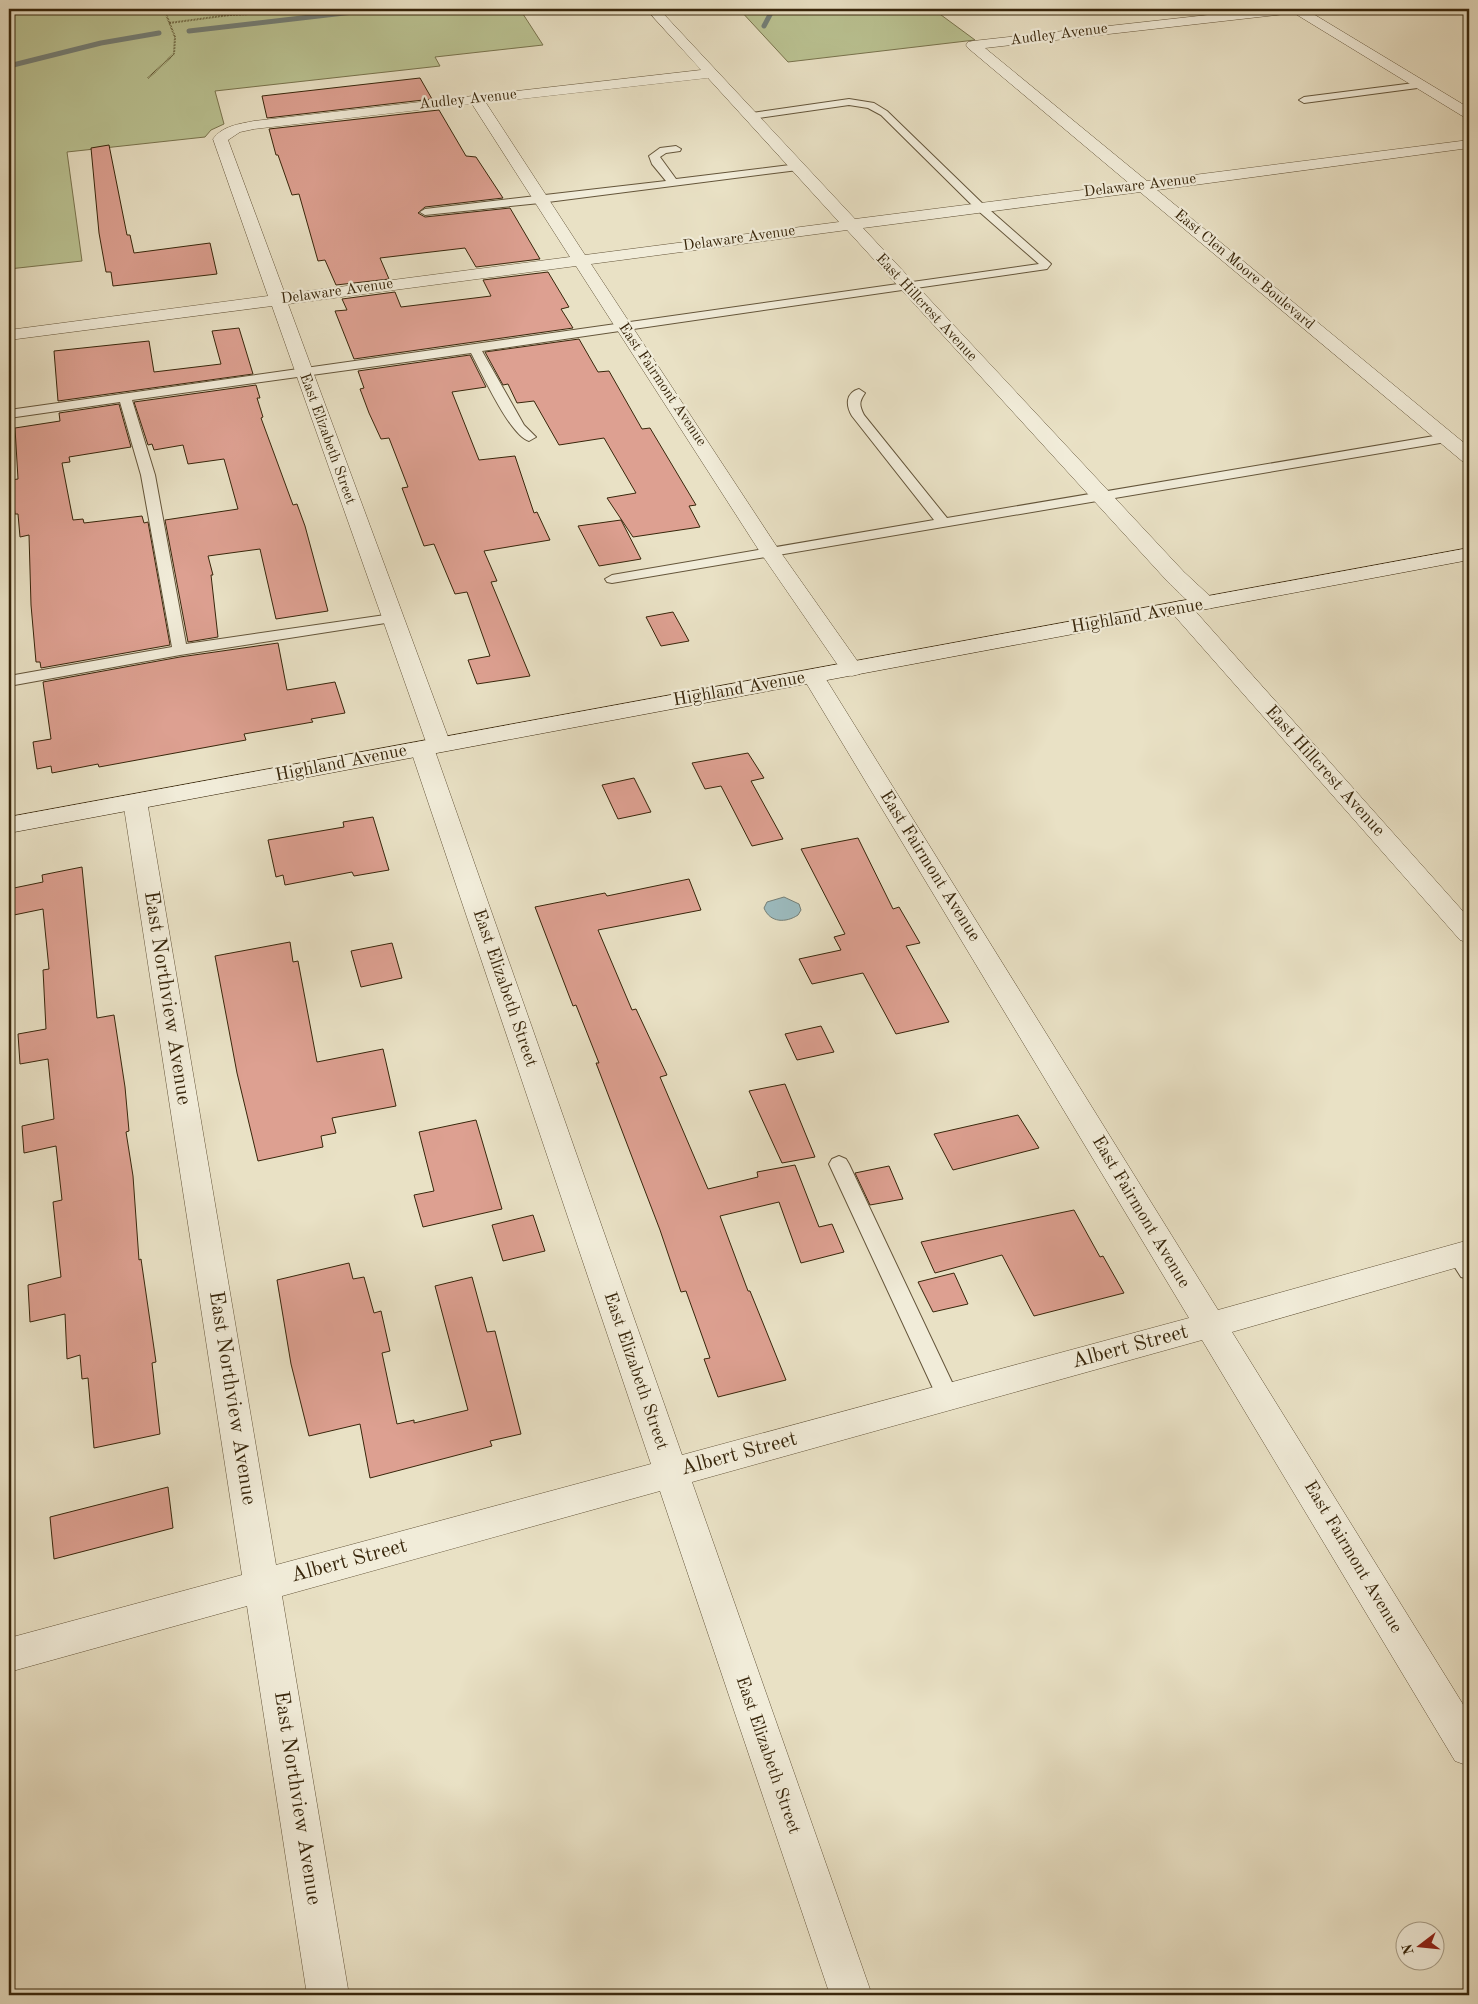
<svg xmlns="http://www.w3.org/2000/svg" width="1478" height="2004" font-family="'Old Standard TT',serif">
	<style>
		.green { fill: #bac292; stroke: #79744e }
		.water { fill: #9cbbbf; stroke: #747f77 }
		.lines { fill: none; stroke-linecap: round; stroke-linejoin: round }
		.stream { stroke: #747f77; stroke-width: 5 }
		.building { fill: #dda091; stroke: #38260b }
		.lane-casing { stroke: #64553a; stroke-width: 2 }
		.street-casing { stroke: #64553a; stroke-width: 1 }
		.secondary-casing { stroke: #38260b; stroke-width: 1 }
		.path { stroke: #38260b; stroke-width: 2; stroke-dasharray: 0.5 1; stroke-linecap: butt }
		.lane { fill: #f1ecd9; fill-rule: evenodd }
		.street { fill: #f1ecd9; fill-rule: evenodd }
		.secondary { fill: #f1ecd9; fill-rule: evenodd }
		.labels { text-anchor: middle; dominant-baseline: central; stroke-width: 4.5; stroke-linejoin: round; paint-order: stroke }
		.far-street-label { font-size: 15px; fill: #38260b; stroke: #f1ecd9 }
		.street-label { font-size: 18px; fill: #38260b; stroke: #f1ecd9 }
		.near-street-label { font-size: 21px; fill: #38260b; stroke: #f1ecd9 }
	</style>
	<rect width="100%" height="100%" fill="#e9e1c5"/>
	<filter id="stains"><feTurbulence type="fractalNoise" baseFrequency=".004" numOctaves="4"/><feColorMatrix values="0 0 0 0 .2 0 0 0 0 .09 0 0 0 0 .02 0 0 0 .5 -.17"/></filter>
	<radialGradient id="worn" r=".72"><stop offset=".6" stop-color="#630" stop-opacity="0"/><stop offset="1" stop-color="#630" stop-opacity=".3"/></radialGradient>
	<path class="green" d="M56,9H571L523,14L543,45L435,57L440,66L215,91L224,124L211,130L205,137L67,152L82,261L9,269V14Z
		M739,9H933L975,40L788,62Z"/>
	<path class="water" d="M784,897L799,904L801,910L798,915C786,923 770,923 764,908L767,902Z"/>
	<g class="lines">
		<path class="stream" d="M764,26L773,9
			M189,31L379,9
			M9,66L101,43L159,33"/>
	</g>
	<path class="building" d="M420,78L432,99L267,118L262,96Z
		M439,110L466,156L476,157L503,198L425,207L418,213L425,217L510,208L540,259L476,267L465,248L380,258L389,279L336,285L325,260L318,261L299,194L292,195L278,155H276L269,129Z
		M109,145L127,235H130L134,253L210,243L217,274L113,286L111,272H106L99,233L91,148Z
		M548,272L569,307L561,309L573,328L354,359L335,311L347,310L342,299L395,292L401,307L491,296L483,280Z
		M239,328L253,374L58,401L54,351L149,341L154,372L221,364L212,331Z
		M579,339L598,372L609,371L642,429L650,428L696,505L689,506L700,527L633,537L607,498L636,493L604,438L559,445L534,401L517,403L508,384L503,385L485,352Z
		M470,355L486,387L452,392L479,460L515,456L534,513L537,512L550,540L484,551L497,581L491,582L530,676L477,684L468,660L490,656L467,592L455,594L434,544L424,546L402,488L408,487L389,438L381,439L369,413L360,389L364,388L358,371Z
		M256,385L260,398H257L263,417L261,418L293,505L297,504L305,526L328,611L276,619L260,549L208,556L213,575H211L218,637L188,642L165,520L238,509L224,459L188,464L183,445L154,450L152,444L148,445L134,402Z
		M119,404L131,447L69,457L70,462L62,463L73,520L83,519L84,523L142,516L144,523L148,522L170,645L41,668L40,662H36L31,605L29,535L20,537L18,514H15L11,480L18,479L15,428L60,421L59,413Z
		M621,520L641,559L599,566L578,526Z
		M673,612L689,641L661,646L646,617Z
		M278,643L287,690L335,682L345,713L311,719L313,722L244,734L246,740L99,767L98,764L52,773L51,766L37,769L33,742L51,739L43,682L180,657Z
		M748,753L764,778L751,781L783,839L752,846L721,786L705,789L692,763Z
		M634,778L651,812L618,819L602,785Z
		M373,817L389,870L354,876L352,872L285,885L283,875L276,877L268,840L344,827L343,822Z
		M858,838L893,909L899,907L920,943L906,946L949,1022L896,1034L863,973L812,984L799,959L841,950L834,937L845,934L801,849Z
		M82,867L97,1018L114,1015L125,1087L129,1131L126,1132L133,1176L139,1260L141,1259L156,1362L152,1363L160,1434L94,1448L88,1378L82,1379L80,1355L67,1359L65,1314L30,1322L28,1285L61,1277L53,1202L62,1200L56,1146L24,1153L22,1126L54,1119L48,1059L20,1064L18,1034L46,1029L43,970L49,969L43,909L9,916V889L43,882L42,875Z
		M689,879L701,910L598,930L632,1010L636,1009L667,1075L660,1077L708,1189L758,1177L757,1172L795,1165L819,1227L832,1224L844,1252L801,1263L779,1202L720,1216L748,1291H750L786,1380L718,1397L704,1359L710,1358L686,1291L681,1292L660,1230L596,1063H599L576,1005L573,1006L535,907L605,893L607,896Z
		M290,942L293,962L298,961L317,1062L383,1049L396,1106L332,1118L336,1133L321,1136L323,1147L258,1161L237,1073L215,956Z
		M392,943L402,978L361,987L351,951Z
		M821,1026L834,1052L797,1060L785,1034Z
		M785,1084L815,1157L782,1163L749,1091Z
		M1018,1115L1039,1148L953,1170L934,1134Z
		M476,1120L502,1209L423,1227L414,1195L434,1191L419,1132Z
		M889,1166L903,1199L870,1205L855,1173Z
		M1074,1210L1100,1257L1103,1256L1124,1293L1034,1316L1002,1255L935,1273L921,1242Z
		M533,1215L545,1251L503,1261L492,1225Z
		M349,1263L353,1279L364,1277L374,1313L381,1311L390,1351L382,1353L397,1424L414,1420V1423L468,1410L435,1286L472,1277L487,1332L495,1331L521,1434L490,1441L492,1446L370,1478L360,1424L309,1436L291,1364L277,1280Z
		M954,1273L968,1304L933,1312L918,1282Z
		M168,1487L173,1528L54,1559L50,1517Z"/>
	<g class="lines">
		<defs>
			<path id="lane" d="M1422,82L1427,85L1425,87L1304,103L1299,100L1304,97Z
				M849,99L874,103L887,111L983,204L1049,262L1051,264L1047,269L482,351L524,425L536,437L529,441C510,436 481,371 471,353L132,400L155,475L186,644L392,614L399,618L392,622L180,655L9,686V676L172,647L141,475L120,402L9,418V410L1039,264L975,208L881,115L868,108L849,105L752,119L747,116L752,113Z
				M676,146L681,149L680,151L666,153L660,157L676,179L798,164L803,167L798,170L540,203L425,215L420,212L425,209L666,181L652,164L649,156L660,148Z
				M859,389L865,393C859,402 859,405 864,415L947,518L1446,434L1453,438L1446,442L612,583L607,582L605,579L612,575L934,520L852,416C846,406 845,393 859,389Z
				M839,1156L846,1159L849,1164L959,1397L956,1404L948,1406L940,1404L937,1397L829,1164L832,1159Z
				M1458,1247C1473,1252 1469,1266 1469,1279L1461,1277L1447,1255L1450,1249Z"/>
			<path id="street" d="M9,9H20L19,12L9,13Z
				M646,9H659L855,219L1130,184L968,48L966,45L968,42L973,41L1262,9H1305L1469,108V118L1464,117L1294,13L985,48L1147,181L1469,140V148L1157,190L1469,447V463L1462,461L1140,192L863,228L1184,572L1212,598L1215,603L1212,608C1193,612 1181,593 1168,582L847,230L591,264L779,550L863,669L860,674L852,676L844,674L760,552L576,266L288,304L451,745L447,750L435,751L682,1455L1189,1318L802,676L805,671L813,669L821,671L824,676L1218,1310L1469,1240V1264L1232,1332L1469,1714V1766L1455,1761L1202,1340L692,1482L872,1995H830L660,1491L282,1596L349,1995H307L247,1606L9,1672V1638L242,1575L123,801L126,796L135,794L144,796L147,801L276,1565L651,1464L410,748L414,743L426,742L272,306L9,340V330L268,296L213,139C222,126 239,124 254,121L701,70ZM708,78L839,222L585,255L486,103ZM472,104L570,257L285,294L228,140L240,132L254,129Z
				M1180,601L1188,603L1469,918V943L1460,940L1172,613L1169,608L1172,603Z"/>
			<path id="secondary" d="M1469,548V560L9,833V817Z"/>
		</defs>
		<use href="#lane" class="lane-casing"/>
		<use href="#street" class="street-casing"/>
		<use href="#secondary" class="secondary-casing"/>
		<path class="path" d="M169,23L230,15L345,9
			M148,78L174,54L175,37L164,9"/>
		<use href="#lane" class="lane"/>
		<use href="#street" class="street"/>
		<use href="#secondary" class="secondary"/>
	</g>
	<g class="labels">
		<g class="far-street-label">
			<text transform="translate(1059 35) rotate(-7)">Audley Avenue</text>
			<text transform="translate(468 100) rotate(-6)">Audley Avenue</text>
			<text transform="translate(1140 186) rotate(-7)">Delaware Avenue</text>
			<text transform="translate(739 239) rotate(-8)">Delaware Avenue</text>
			<text transform="translate(1244 270) rotate(40)">East Clen Moore Boulevard</text>
			<text transform="translate(337 292) rotate(-8)">Delaware Avenue</text>
			<text transform="translate(926 308) rotate(47)">East Hillcrest Avenue</text>
			<text transform="translate(662 385) rotate(56)">East Fairmont Avenue</text>
			<text transform="translate(327 439) rotate(70)">East Elizabeth Street</text>
		</g>
		<g class="street-label">
			<text transform="translate(1137 616) rotate(-10)">Highland Avenue</text>
			<text transform="translate(739 689) rotate(-10)">Highland Avenue</text>
			<text transform="translate(341 763) rotate(-11)">Highland Avenue</text>
			<text transform="translate(1325 771) rotate(48)">East Hillcrest Avenue</text>
			<text transform="translate(930 866) rotate(58)">East Fairmont Avenue</text>
			<text transform="translate(505 988) rotate(71)">East Elizabeth Street</text>
			<text transform="translate(1141 1212) rotate(59)">East Fairmont Avenue</text>
			<text transform="translate(636 1371) rotate(71)">East Elizabeth Street</text>
			<text transform="translate(1353 1557) rotate(59)">East Fairmont Avenue</text>
			<text transform="translate(768 1755) rotate(71)">East Elizabeth Street</text>
		</g>
		<g class="near-street-label">
			<text transform="translate(167 998) rotate(81)">East Northview Avenue</text>
			<text transform="translate(1130 1347) rotate(-15)">Albert Street</text>
			<text transform="translate(232 1398) rotate(81)">East Northview Avenue</text>
			<text transform="translate(739 1454) rotate(-15)">Albert Street</text>
			<text transform="translate(349 1561) rotate(-15)">Albert Street</text>
			<text transform="translate(297 1798) rotate(81)">East Northview Avenue</text>
		</g>
	</g>
	<rect width="1478" height="2004" fill="none" stroke="#e9e1c5" stroke-width="30"/>
	<rect x="10" y="10" width="1458" height="1984" fill="none" stroke="#38260b" stroke-width="2.5"/>
	<rect x="15" y="15" width="1448" height="1974" fill="none" stroke="#38260b"/>
	<g transform="translate(1420 1946) rotate(254)"><circle r="24" fill="#f1ecd9" stroke="#a79d87"/>
	<path d="M0-4L9 19L0 12L-9 19Z" fill="#8f2418"/>
	<text y="-8" font-size="14" font-weight="bold" text-anchor="middle" fill="#38260b">N</text>
	</g>
	<rect width="100%" height="100%" filter="url(#stains)"/>
	<rect width="100%" height="100%" fill="url(#worn)"/>
</svg>
